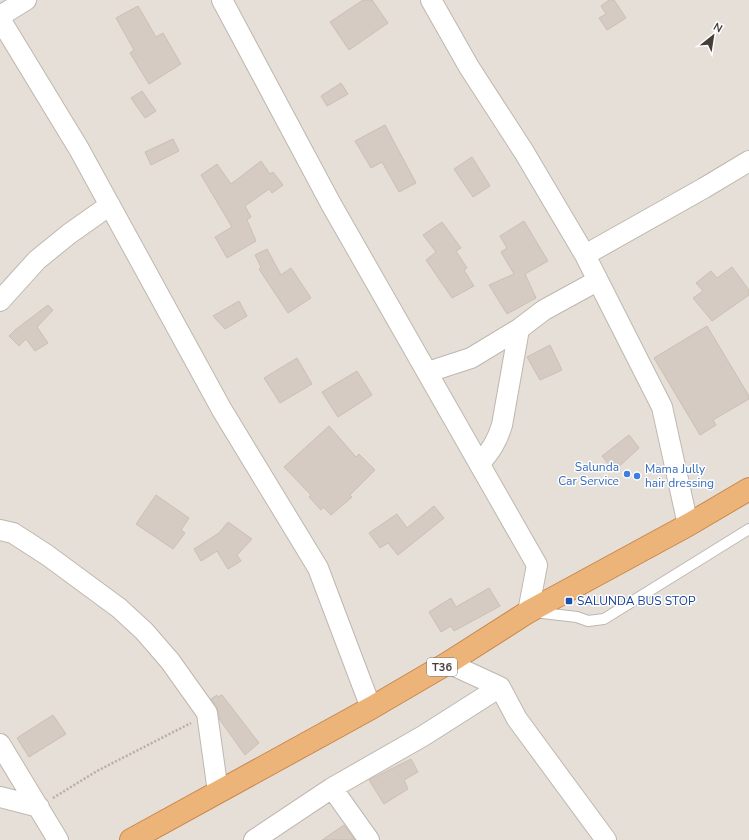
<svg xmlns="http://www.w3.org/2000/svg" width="749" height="840" font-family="'Nunito Sans',sans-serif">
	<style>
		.residential { fill: #e5dfd7 }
		.building { fill: #d5cbc2; stroke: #ccbfb3 }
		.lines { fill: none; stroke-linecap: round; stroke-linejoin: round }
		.lane-casing { stroke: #bfb7af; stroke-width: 12 }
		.street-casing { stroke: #bfb7af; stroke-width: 22 }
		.highway-casing { stroke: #ca874b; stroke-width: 24 }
		.path { stroke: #bcad9f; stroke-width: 2.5; stroke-dasharray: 2 2; stroke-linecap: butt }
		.lane { stroke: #fff; stroke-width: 10 }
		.street { stroke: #fff; stroke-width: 20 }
		.highway { stroke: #ecb479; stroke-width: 22 }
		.shop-dot { fill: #3f7fe0; stroke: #fff; stroke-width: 1.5 }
		.transit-dot { fill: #1a4fb4; stroke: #fff; stroke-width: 1.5 }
		.labels { text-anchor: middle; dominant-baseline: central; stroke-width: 3; stroke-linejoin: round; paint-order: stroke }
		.shield { fill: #fff; stroke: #7d7874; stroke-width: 1 }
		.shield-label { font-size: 11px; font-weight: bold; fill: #453e38 }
		.shop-label { font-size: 12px; fill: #366cbe; stroke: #fff; text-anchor: end }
		.transit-label { font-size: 12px; fill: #164399; stroke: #fff; text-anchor: start }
	</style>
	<rect width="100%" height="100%" fill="#f2eee8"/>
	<path class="residential" d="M0,0H749V840H0Z"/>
	<path class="building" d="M363,0H372L388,23L349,50L330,22Z
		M609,0H614L626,18L607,30L599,18L606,14L601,6Z
		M138,6L156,37L163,33L181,64L149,84L130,53L134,50L116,18Z
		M341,83L348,94L327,106L321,96Z
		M142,91L156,111L145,118L131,98Z
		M385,125L416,183L399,192L382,162L371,168L355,141Z
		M173,139L179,151L151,165L145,152Z
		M472,157L490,186L473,197L454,169Z
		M261,161L270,174L273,172L283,185L272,193L269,189L245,206L251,217L247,220L256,241L227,258L215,237L232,227L201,175L217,164L231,184Z
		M524,221L548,261L525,274L536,298L507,314L489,285L514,274L501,252L507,248L500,236Z
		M442,222L461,248L456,251L467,268L464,270L474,286L452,298L426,260L436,252L423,235Z
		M267,249L281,275L291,268L311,298L288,313L259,269L261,267L255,255Z
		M732,267L749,290V295L712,321L693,298L703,291L696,283L711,271L717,278Z
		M239,301L247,316L225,329L213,316Z
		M48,305L53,310L37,327L48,343L35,351L26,339L19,346L9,336L15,330Z
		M707,326L749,396V399L713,420L716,425L700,435L654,358Z
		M550,345L562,370L540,380L527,357Z
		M297,358L312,384L280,403L264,378Z
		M357,371L372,395L338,417L322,392Z
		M329,426L356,457L359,454L375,470L350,495L352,497L331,515L323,507L321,510L309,497L311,495L284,467Z
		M629,435L639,448L614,471L602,456Z
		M156,495L189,518L181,530L185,533L173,549L136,524Z
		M434,506L444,518L398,555L388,543L380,548L369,533L397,514L407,528Z
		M228,522L252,539L237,555L241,561L228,569L217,551L201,561L194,549L219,533Z
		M489,588L500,606L454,631L451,626L441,632L429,612L451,598L456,607Z
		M217,695L218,697L222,695L259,743L245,755L220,720L217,707L211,699Z
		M53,715L66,734L29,757L17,738Z
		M411,759L418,772L404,780L408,789L384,804L369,780Z
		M344,825L355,840H322Z"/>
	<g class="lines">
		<defs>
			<path id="lane" d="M534,612L577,617L588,621L604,619L749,529"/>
			<path id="street" d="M222,0L331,204L537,565L528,612
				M431,0L469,67L524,152L585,255L662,407L688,525
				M0,16L26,0
				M0,19L79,149L222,410L318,568L371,708
				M585,255L704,188L749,161
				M0,301L37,260L69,234L110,205
				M428,372L471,358L519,329L544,310L597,281
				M480,463C491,451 497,441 502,425L519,329
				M0,530L13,533L47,555L119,608L144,631L170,661L207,713L218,792
				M448,663L500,687L517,719L606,840
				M0,744L58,840
				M332,788L369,840
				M0,797L39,807
				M254,840L332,788L423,736L500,687"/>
			<path id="highway" d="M131,840L371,708L448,663L528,612L688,525L749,489"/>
		</defs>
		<use href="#lane" class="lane-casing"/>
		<use href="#street" class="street-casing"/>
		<use href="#highway" class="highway-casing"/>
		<path class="path" d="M53,798L97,771L191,723"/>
		<use href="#lane" class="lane"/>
		<use href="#street" class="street"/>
		<use href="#highway" class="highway"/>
	</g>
	<g class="shop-dot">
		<circle cx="627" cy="474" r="4"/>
		<circle cx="637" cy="476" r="4"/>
	</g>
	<rect class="transit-dot" x="565" y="597" width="8" height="8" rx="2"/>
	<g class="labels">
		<rect class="shield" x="427" y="658" width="30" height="18" rx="3"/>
		<g class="shield-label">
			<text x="442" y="667">T36</text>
		</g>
		<g class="shop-label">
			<text x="619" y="467">Salunda<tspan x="619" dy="14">Car Service</tspan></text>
			<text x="645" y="469" text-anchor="start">Mama Jully<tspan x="645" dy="14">hair dressing</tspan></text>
		</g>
		<g class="transit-label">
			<text x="577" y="601">SALUNDA BUS STOP</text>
		</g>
	</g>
	<g transform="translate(713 36) rotate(30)" stroke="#ffffff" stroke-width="3" paint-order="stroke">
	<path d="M0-3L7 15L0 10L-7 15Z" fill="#453e38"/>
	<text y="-6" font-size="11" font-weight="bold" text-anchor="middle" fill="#453e38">N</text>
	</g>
</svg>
